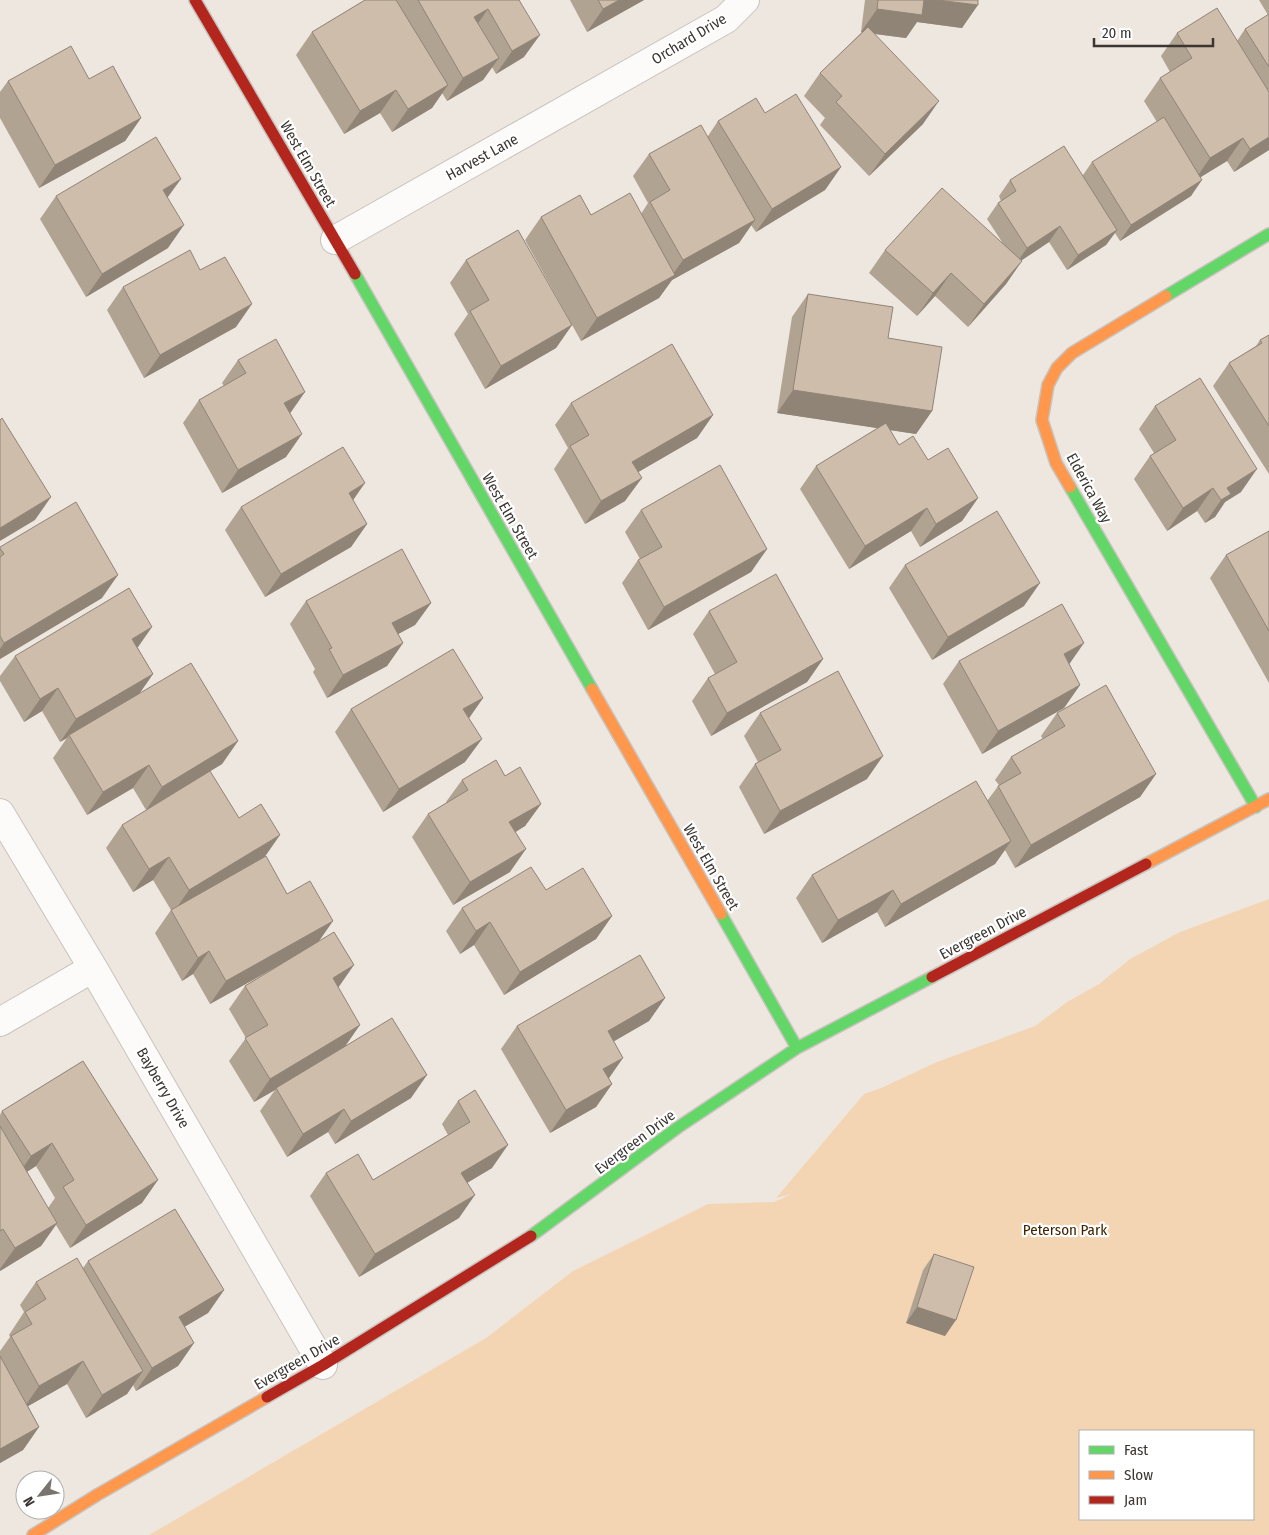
<svg xmlns="http://www.w3.org/2000/svg" width="1269" height="1535" font-family="'Fira Sans Condensed',sans-serif">
	<style>
		.green { fill: #f4d5b3; fill-rule: evenodd }
		.lines { fill: none; stroke-linecap: round; stroke-linejoin: round }
		.street-casing { stroke: #c9c3be; stroke-width: 30 }
		.fast-casing { stroke: #c9c3be; stroke-width: 14 }
		.slow-casing { stroke: #c9c3be; stroke-width: 14 }
		.jam-casing { stroke: #c9c3be; stroke-width: 14 }
		.street { stroke: #fcfbfa; stroke-width: 28 }
		.fast { stroke: #63d668; stroke-width: 11 }
		.slow { stroke: #ff974d; stroke-width: 11 }
		.jam { stroke: #b3261e; stroke-width: 11 }
		.wall { fill: #b1a392; fill-rule: evenodd }
		.shaded-wall { fill: #908477 }
		.building { fill: #cebdaa; stroke: #908477 }
		.labels { text-anchor: middle; dominant-baseline: central; stroke-width: 4.5; stroke-linejoin: round; paint-order: stroke }
		.street-label { font-size: 15px; fill: #3b3631; stroke: #fff }
		.park-label { font-size: 15px; fill: #3f2400; stroke: #fff }
	</style>
	<rect width="100%" height="100%" fill="#eee7e0"/>
	<path class="green" d="M1269,899V1535H149L486,1338L573,1271L708,1204L774,1202L792,1194L776,1198L864,1094L881,1088L937,1062L1035,1026L1067,1002L1099,984L1130,959L1180,932ZM1080,1431H1253V1519H1080Z"/>
	<g class="lines">
		<defs>
			<path id="street" d="M335,240L726,19L745,0
				M0,813L93,968L323,1365
				M0,1022L93,968"/>
			<path id="fast" d="M355,274L592,689
				M1166,296L1269,234
				M1070,487L1256,807
				M721,914L797,1048
				M531,1236L677,1128L797,1048L932,977"/>
			<path id="slow" d="M1070,487L1056,463L1042,420L1048,385L1057,368L1072,353L1166,296
				M592,689L721,914
				M1146,864L1269,799
				M33,1535L97,1495L267,1397"/>
			<path id="jam" d="M195,0L355,274
				M932,977L1146,864
				M267,1397L323,1365L531,1236"/>
		</defs>
		<use href="#street" class="street-casing"/>
		<use href="#fast" class="fast-casing"/>
		<use href="#slow" class="slow-casing"/>
		<use href="#jam" class="jam-casing"/>
		<use href="#street" class="street"/>
		<use href="#fast" class="fast"/>
		<use href="#slow" class="slow"/>
		<use href="#jam" class="jam"/>
	</g>
	<path class="wall" d="M365,0H519L524,57L496,74L492,67L483,80L447,101L442,93L432,108L392,132L380,113L344,134L296,55L312,32Z
		M570,0H644L587,32Z
		M865,0H978L962,28L917,22L906,38L874,34L923,124L869,176L820,125L825,118L804,96L820,73L862,32H861Z
		M1259,0H1269V150L1234,172L1227,161L1201,177L1191,196L1120,241L1115,233L1106,245L1067,270L1049,242L1022,260L1006,284L968,327L935,296L917,316L869,273L885,250L1002,242L987,219L998,203L1001,201L999,196L1010,180L1083,175L1092,162L1157,122L1144,101L1160,78L1170,72L1161,56L1177,33L1237,41L1245,29L1268,15Z
		M89,79L141,118L125,141L39,188L0,118V92L8,81Z
		M765,113L841,167L825,190L756,232L751,225L739,243L672,280L659,298L581,341L525,240L541,217L641,214L648,203L633,176L649,154L708,136L718,121Z
		M56,196L167,198L168,248L86,297L40,219Z
		M466,260L572,325L556,348L485,389L454,334L468,314L450,283Z
		M200,270L236,327L144,378L107,310L123,287Z
		M808,294L888,338L932,411L916,434L890,430L899,445L928,460L978,498L962,521L920,547L911,531L849,569L800,489L816,466L878,428L777,413L792,317Z
		M1269,335V474L1213,386L1229,363L1256,346L1260,340Z
		M238,360L290,414L286,457L222,493L183,423L199,400L224,386L222,383Z
		M571,403L713,415L697,438L638,472L625,501L585,524L554,469L568,448L555,425Z
		M1155,406L1241,492L1225,502L1215,517L1205,523L1197,511L1167,531L1134,479L1150,456L1154,453L1139,429Z
		M353,501L367,524L351,547L265,597L225,530L241,507Z
		M641,510L767,549L751,572L648,630L622,583L638,560L640,559L625,532Z
		M1269,531V683L1210,578L1226,555Z
		M0,547L102,598L0,659Z
		M905,565L1024,606L932,660L889,588Z
		M306,601L431,603L415,625L398,634L403,643L387,666L327,698L313,672L315,669L290,624Z
		M709,611L823,659L807,682L711,736L692,701L708,678L715,674L693,634Z
		M138,648L153,674L139,694L238,741L222,764L146,810L133,788L87,815L53,758L67,738L60,742L42,711L24,722L0,681V676L15,656Z
		M959,661L1069,664L1080,685L1064,708L982,754L943,684Z
		M483,698L469,718L465,762L383,812L335,732L351,709Z
		M760,713L867,779L764,834L739,787L755,764L758,762L744,736Z
		M1057,713L1156,774L1140,797L1015,868L1005,850L995,864L885,927L877,912L822,943L796,898L812,875L987,801L999,785L995,780L1011,757L1043,739L1041,736Z
		M505,776L541,804L525,826L516,832L510,872L453,905L412,837L428,814L446,803V802L462,780Z
		M239,818L318,942L338,988L346,1046L411,1098L335,1144L328,1132L287,1157L260,1111L275,1090L254,1102L229,1061L246,1038L229,1009L245,986L283,963L210,1004L193,974L182,981L155,933L171,910L153,880L133,892L106,848L122,825Z
		M546,890L612,916L596,939L504,995L474,945L460,954L446,931L462,908Z
		M665,998L649,1021L614,1041L609,1079L612,1084L596,1107L550,1133L501,1049L517,1026Z
		M83,1061L142,1203L70,1248L56,1225L41,1246L0,1271V1115L2,1111ZM36,1166L55,1198L48,1208L27,1172Z
		M475,1090L492,1168L467,1183L459,1218L359,1277L310,1196L326,1173L373,1180L448,1135L442,1124L458,1101Z
		M934,1254L945,1336L906,1323L923,1270Z
		M88,1261L224,1290L208,1313L184,1327L194,1343L178,1366L136,1391L133,1385L127,1394L86,1418L67,1384L28,1406L39,1427L23,1450L0,1463V1351L10,1337L9,1335L24,1312L20,1305L36,1282L83,1268Z"/>
	<path class="shaded-wall" d="M619,0H644L587,32L603,9Z
		M923,0H937L978,5L962,28L917,22L906,38L861,32L877,9Z
		M488,9L472,32L474,17Z
		M540,35L524,57L496,74L512,51Z
		M499,58L483,80L447,101L463,78Z
		M448,85L432,108L392,132L408,109Z
		M396,90L380,113L344,134L360,111Z
		M939,101L923,124L869,176L885,154Z
		M141,118L125,141L39,188L55,165Z
		M1269,137V150L1234,172L1250,149Z
		M1243,138L1227,161L1194,181L1210,158Z
		M841,167L825,190L756,232L772,209Z
		M181,179L165,201L163,190Z
		M1202,180L1191,196L1120,241L1131,225Z
		M755,220L739,243L672,280L659,298L581,341L597,318L670,278L683,260Z
		M184,225L168,248L86,297L102,274Z
		M1060,226L1049,242L1016,264L1027,248Z
		M1117,230L1106,245L1067,270L1078,255Z
		M1022,261L1006,284L968,327L984,304Z
		M951,273L935,296L917,316L933,293Z
		M252,304L236,327L144,378L160,355Z
		M572,325L556,348L485,389L501,366Z
		M793,390L932,411L916,434L777,413Z
		M305,392L289,415L284,403Z
		M713,415L697,438L616,485L632,462Z
		M302,434L286,457L222,493L238,470Z
		M1257,469L1241,492L1225,502L1215,517L1205,523L1221,500L1227,488Z
		M642,478L625,501L585,524L601,501Z
		M365,483L349,506V493Z
		M1213,488L1197,511L1167,531L1183,508Z
		M51,497L35,520L0,541V528Z
		M978,498L962,521L920,547L936,524Z
		M927,508L911,531L849,569L865,546Z
		M367,524L351,547L265,597L281,574Z
		M767,549L751,572L648,630L664,607Z
		M118,575L102,598L0,659V649L4,643Z
		M1040,583L1024,606L932,660L948,637Z
		M431,603L415,625L376,646L392,623Z
		M152,627L136,650L132,639Z
		M403,643L387,666L327,698L343,675Z
		M1084,643L1068,666L1064,654Z
		M823,659L807,682L711,736L727,713Z
		M153,674L137,697L69,735L67,738L60,742L76,719Z
		M1080,685L1064,708L982,754L998,731Z
		M58,688L42,711L24,722L40,699Z
		M483,698L467,721L463,709Z
		M482,739L465,762L383,812L399,789Z
		M238,741L222,764L146,810L162,787Z
		M883,756L867,779L764,834L780,811Z
		M149,765L133,788L87,815L103,792Z
		M1156,774L1140,797L1015,868L1031,845Z
		M541,804L525,826L493,845L509,822Z
		M280,835L264,858L173,913L189,890Z
		M1011,841L995,864L885,927L901,904Z
		M526,849L510,872L453,905L470,882Z
		M169,857L153,880L133,892L149,869Z
		M893,890L877,912L822,943L838,920Z
		M612,916L596,939L504,995L520,972Z
		M333,921L317,944L210,1004L226,981Z
		M490,922L474,945L460,954L476,931Z
		M209,951L193,974L182,981L198,958Z
		M354,965L338,988L333,978Z
		M665,998L649,1021L592,1054L608,1031Z
		M360,1025L344,1048L276,1088L275,1090L254,1102L270,1079Z
		M623,1058L607,1081L603,1069Z
		M427,1075L411,1098L335,1144L351,1121Z
		M612,1084L596,1107L550,1133L566,1110Z
		M344,1109L328,1132L287,1157L303,1134Z
		M52,1143L36,1166L15,1179L31,1156Z
		M508,1145L492,1168L445,1196L461,1173Z
		M158,1180L142,1203L70,1248L86,1225Z
		M475,1195L459,1218L359,1277L375,1254Z
		M57,1223L41,1246L0,1271V1269L15,1248Z
		M224,1290L208,1313L162,1340L179,1317Z
		M917,1307L956,1320L945,1336L906,1323Z
		M194,1343L178,1366L136,1391L152,1368Z
		M83,1361L67,1384L23,1409L39,1386Z
		M143,1371L127,1394L86,1418L102,1395Z
		M39,1427L23,1450L0,1463V1449Z"/>
	<path class="building" d="M365,0H396L448,85L408,109L396,90L360,111L312,32Z
		M418,0H519L540,35L512,51L488,9L474,17L499,58L463,78Z
		M598,0H619L603,9Z
		M878,0H924L922,15L877,9Z
		M937,0H978V5Z
		M1217,8L1269,92V137L1250,149L1243,138L1210,158L1160,78L1192,58L1177,33Z
		M1269,14V67L1245,29Z
		M868,27L939,101L885,154L836,102L842,96L820,73Z
		M71,46L89,79L113,66L141,118L55,165L8,81Z
		M796,94L841,167L772,209L718,121L756,98L765,113Z
		M1164,117L1202,180L1131,225L1092,162Z
		M701,125L755,220L683,260L650,202L670,190L649,154Z
		M156,137L181,179L163,190L184,225L102,274L56,196Z
		M1064,146L1117,230L1078,255L1060,226L1027,248L998,203L1016,191L1010,180Z
		M942,188L1022,261L984,304L951,273L933,293L885,250Z
		M630,193L675,275L597,318L541,217L580,195L591,215Z
		M518,230L572,325L501,366L470,311L489,300L466,260Z
		M190,250L200,270L225,257L252,304L160,355L123,287Z
		M808,294L893,307L888,338L942,347L932,411L793,390Z
		M1269,335V426L1229,363L1262,343L1260,340Z
		M276,339L305,392L284,403L302,434L238,470L199,400L246,373L238,360Z
		M672,344L713,415L632,462L642,478L601,501L570,446L589,435L571,403Z
		M1200,378L1257,469L1227,488L1231,494L1221,500L1213,488L1183,508L1150,456L1176,440L1155,406Z
		M2,418L51,497L0,528V420Z
		M886,423L899,445L913,436L928,460L948,448L978,498L936,524L927,508L865,546L816,466Z
		M343,447L365,483L349,493L367,524L281,574L241,507Z
		M720,465L767,549L664,607L638,560L662,547L641,510Z
		M76,502L118,575L4,643L0,636V557L4,554L0,548V547Z
		M997,511L1040,583L948,637L905,565Z
		M1269,531V631L1226,555Z
		M402,549L431,603L392,623L403,643L343,675L329,649L332,648L306,601Z
		M776,574L823,659L727,713L708,678L737,662L709,611Z
		M129,588L152,627L132,639L153,674L76,719L58,688L40,699L15,656Z
		M1062,604L1084,643L1064,654L1080,685L998,731L959,661Z
		M453,649L483,698L463,709L482,739L399,789L351,709Z
		M191,663L238,741L162,787L149,765L103,792L69,735Z
		M838,671L883,756L780,811L755,764L781,750L760,713Z
		M1106,685L1156,774L1031,845L998,786L1021,773L1011,757L1065,726L1057,713Z
		M496,760L505,776L520,767L541,804L509,822L526,849L470,882L428,814L468,790L462,780Z
		M210,771L239,818L261,804L280,835L189,890L169,857L149,869L122,825Z
		M976,781L1011,841L901,904L893,890L838,920L812,875Z
		M266,856L287,894L310,881L333,921L226,981L209,951L198,958L171,910Z
		M531,867L546,890L583,868L612,916L520,972L490,922L476,931L462,908Z
		M334,932L354,965L333,978L360,1025L270,1079L245,1038L268,1025L245,986Z
		M640,955L665,998L608,1031L623,1058L603,1069L612,1084L566,1110L517,1026Z
		M392,1018L427,1075L351,1121L344,1109L303,1134L276,1088Z
		M83,1061L158,1180L86,1225L63,1187L74,1180L52,1143L31,1156L2,1111Z
		M475,1090L508,1145L461,1173L475,1195L375,1254L326,1173L358,1154L373,1180L470,1122L458,1101Z
		M0,1126L57,1223L15,1248L3,1229L0,1231Z
		M175,1209L224,1290L179,1317L194,1343L152,1368L88,1261Z
		M934,1254L974,1267L956,1320L917,1307Z
		M77,1258L143,1371L102,1395L83,1361L39,1386L11,1336L32,1324L25,1312L46,1299L36,1282Z
		M0,1356L39,1427L0,1449Z"/>
	<g class="labels">
		<g class="street-label">
			<text transform="translate(689 39) rotate(-31)">Orchard Drive</text>
			<text transform="translate(482 157) rotate(-29)">Harvest Lane</text>
			<text transform="translate(308 164) rotate(60)">West Elm Street</text>
			<text transform="translate(1089 488) rotate(61)">Elderica Way</text>
			<text transform="translate(510 516) rotate(60)">West Elm Street</text>
			<text transform="translate(711 867) rotate(60)">West Elm Street</text>
			<text transform="translate(983 933) rotate(-28)">Evergreen Drive</text>
			<text transform="translate(163 1088) rotate(60)">Bayberry Drive</text>
			<text transform="translate(635 1142) rotate(-37)">Evergreen Drive</text>
			<text transform="translate(297 1362) rotate(-30)">Evergreen Drive</text>
		</g>
		<g class="park-label">
			<text x="1065" y="1230">Peterson Park</text>
		</g>
	</g>
	<rect x="1079" y="1430" width="175" height="90" fill="#ffffff" stroke="#b1afad"/>
	<rect x="1089" y="1446" width="25" height="8" fill="#63d668" stroke="#b1afad"/>
	<text x="1124" y="1455" font-size="15" fill="#3b3631">Fast</text>
	<rect x="1089" y="1471" width="25" height="8" fill="#ff974d" stroke="#b1afad"/>
	<text x="1124" y="1480" font-size="15" fill="#3b3631">Slow</text>
	<rect x="1089" y="1496" width="25" height="8" fill="#b3261e" stroke="#b1afad"/>
	<text x="1124" y="1505" font-size="15" fill="#3b3631">Jam</text>
	<g transform="translate(40 1495) rotate(240)"><circle r="24" fill="#ffffff" stroke="#b1afad"/>
	<path d="M0-4L9 19L0 12L-9 19Z" fill="#7a746e"/>
	<text y="-8" font-size="14" font-weight="bold" text-anchor="middle" fill="#3b3631">N</text>
	</g>
	<path d="M1094 38v8h119v-8" fill="none" stroke="#3b3631" stroke-width="2.5"/>
	<text x="1102" y="38" font-size="15" fill="#3b3631" stroke="#ffffff" stroke-width="4" paint-order="stroke">20 m</text>
</svg>
